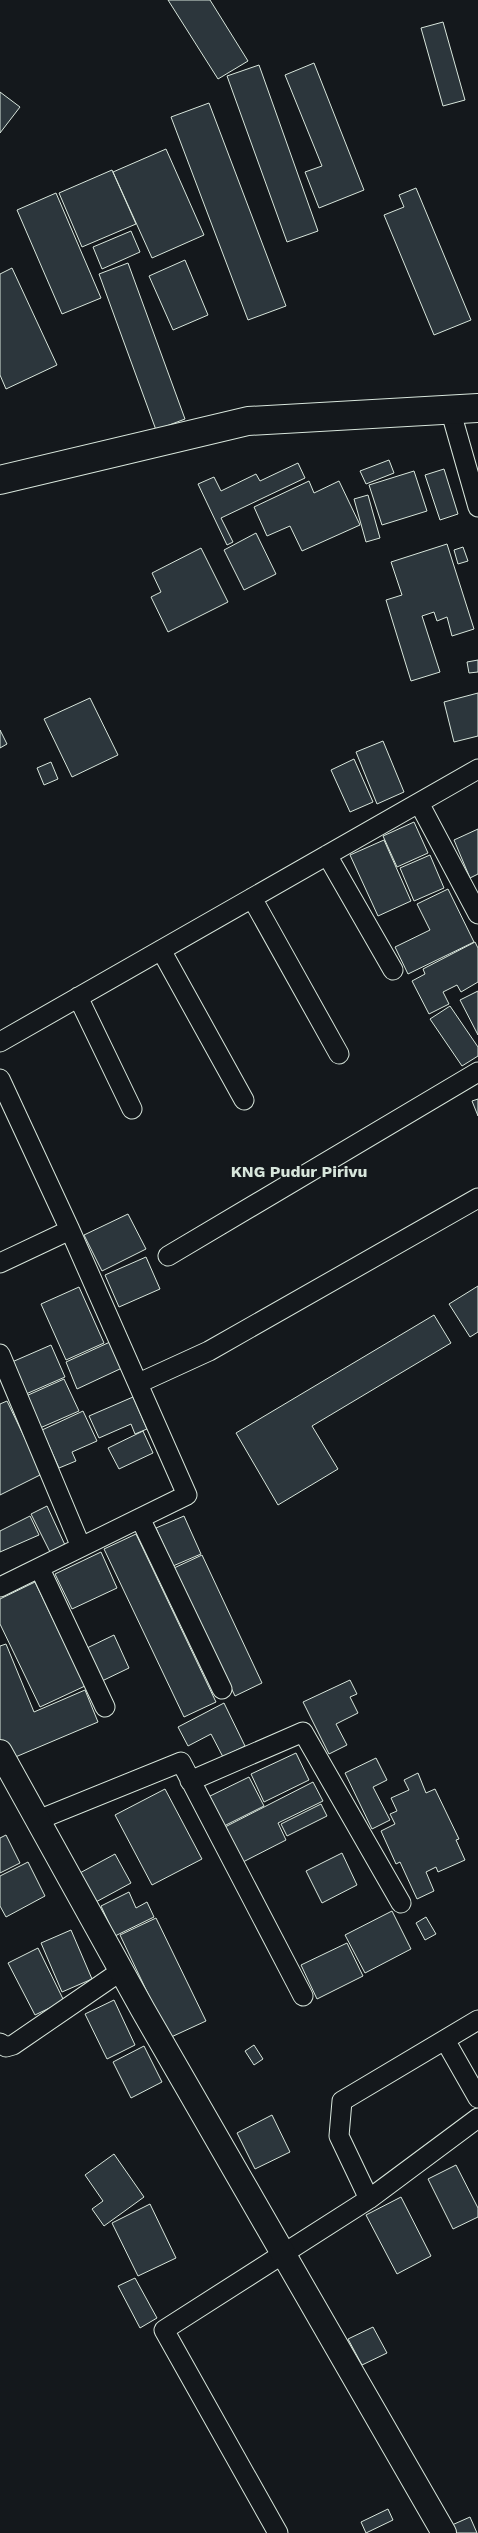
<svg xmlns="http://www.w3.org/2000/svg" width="478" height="2533" font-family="'Work Sans',sans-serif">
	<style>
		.building { fill: #2c363c; stroke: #d8e6dc }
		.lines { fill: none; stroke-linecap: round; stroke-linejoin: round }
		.minor-casing { stroke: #d8e6dc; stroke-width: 21 }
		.tertiary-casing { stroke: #d8e6dc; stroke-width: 26 }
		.secondary-casing { stroke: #d8e6dc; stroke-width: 30 }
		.minor { stroke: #14181c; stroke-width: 19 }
		.tertiary { stroke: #14181c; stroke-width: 24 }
		.secondary { stroke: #14181c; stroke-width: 28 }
		.labels { text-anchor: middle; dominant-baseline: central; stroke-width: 4; stroke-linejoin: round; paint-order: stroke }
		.neighbourhood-label { font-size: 16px; font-weight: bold; fill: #d8e6dc; stroke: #14181c }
	</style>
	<rect width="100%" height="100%" fill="#14181c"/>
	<path class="building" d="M168,0H210L248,61L218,79Z
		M443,22L465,100L443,106L421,28Z
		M314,63L364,190L319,208L305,172L322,166L285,75Z
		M259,65L318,231L287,242L227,76Z
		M0,92L20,107L0,133Z
		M209,103L286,306L248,320L171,117Z
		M166,149L204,235L152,258L113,172Z
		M112,170L136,224L82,247L59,193Z
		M416,188L471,320L434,335L384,215L404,207L399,195Z
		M56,193L101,298L62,314L17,210Z
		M131,231L140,252L102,269L93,247Z
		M185,260L208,315L173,330L149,276Z
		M128,263L185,419L156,430L99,274Z
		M12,268L57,365L6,389L0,375V274Z
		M389,460L394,473L366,484L360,471Z
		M298,463L305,478L221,518L233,542L227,545L198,484L214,477L221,491L256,474L260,481Z
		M444,469L458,514L440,520L425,475Z
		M414,471L427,511L382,525L369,485Z
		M309,481L314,493L339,481L360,525L302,551L290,526L267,536L254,507Z
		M368,495L380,538L366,542L354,499Z
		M256,533L276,574L244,590L224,550Z
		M447,544L474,629L452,636L447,617L437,621L434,612L422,616L440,672L411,681L386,600L402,595L391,562Z
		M463,547L468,561L458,564L454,550Z
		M201,548L228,602L168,632L151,597L161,592L152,573Z
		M478,660V672L469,673L467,662Z
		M478,693V736L454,742L444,702Z
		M90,698L118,755L72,777L44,719Z
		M0,730L7,744L0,748Z
		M383,741L404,792L377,804L356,752Z
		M354,759L373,802L350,812L331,770Z
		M51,762L58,779L44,785L37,768Z
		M414,822L428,853L397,867L383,836Z
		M478,829V874L470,878L454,840Z
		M384,840L411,901L378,916L350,855Z
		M430,855L444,888L414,901L400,868Z
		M448,889L474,942L408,974L395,947L430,930L417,904Z
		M475,942L478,948V982L461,992L457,985L443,992L449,1004L429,1014L412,981L425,974L423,969Z
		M478,991V1035L460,1000Z
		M450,1006L478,1047V1056L462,1066L430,1019Z
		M478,1099V1116L472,1101Z
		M128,1214L146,1249L102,1271L84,1235Z
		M146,1257L160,1289L119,1307L105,1275Z
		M478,1286V1332L470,1337L449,1304Z
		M79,1287L104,1343L66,1360L41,1304Z
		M434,1315L451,1343L312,1426L338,1469L278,1505L236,1433Z
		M110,1342L122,1368L77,1389L66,1362Z
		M51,1345L65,1377L26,1394L12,1362Z
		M64,1379L79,1411L40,1428L26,1396Z
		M133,1397L147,1429L135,1434L131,1424L99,1438L89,1416Z
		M7,1401L42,1474L0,1495V1404Z
		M83,1411L97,1441L72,1452L76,1461L59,1468L42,1430Z
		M143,1431L153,1453L119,1469L108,1448Z
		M47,1506L65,1545L50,1552L31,1514Z
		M30,1516L39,1535L0,1552V1531Z
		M184,1516L201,1554L173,1566L156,1528Z
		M136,1534L216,1702L184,1717L104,1549Z
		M101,1552L117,1588L72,1609L55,1574Z
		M202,1555L262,1683L235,1696L174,1568Z
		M35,1582L85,1686L40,1707L0,1624V1599Z
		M114,1635L129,1668L102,1681L87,1648Z
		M6,1644L34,1712L85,1690L98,1722L6,1761L0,1747V1646Z
		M350,1680L357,1694L350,1697L358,1713L336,1724L347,1745L329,1754L303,1702Z
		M224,1703L245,1746L223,1757L211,1734L188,1746L178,1727Z
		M296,1753L309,1780L264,1802L251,1774Z
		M376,1758L387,1780L373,1787L390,1820L372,1829L345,1773Z
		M418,1773L426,1793L435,1789L459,1839L456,1840L465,1860L438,1872L436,1867L426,1872L434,1891L417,1899L400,1862L396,1864L381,1831L395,1824L390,1814L397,1811L391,1798L409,1790L404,1780Z
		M249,1777L264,1806L220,1828L206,1798Z
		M313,1782L323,1801L278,1823L286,1840L243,1862L225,1827Z
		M165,1789L202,1859L152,1885L115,1815Z
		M321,1804L327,1816L287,1836L281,1824Z
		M6,1835L20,1863L0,1873V1838Z
		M342,1853L357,1885L322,1903L306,1871Z
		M115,1854L131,1883L94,1903L78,1874Z
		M28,1862L45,1896L6,1917L0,1906V1876Z
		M129,1892L136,1908L147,1902L154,1917L115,1936L101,1906Z
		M392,1911L411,1949L365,1973L345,1935Z
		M426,1917L436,1934L425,1940L416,1923Z
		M156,1918L206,2021L169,2038L120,1935Z
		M71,1930L92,1979L62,1992L41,1943Z
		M347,1943L363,1976L317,1999L301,1965Z
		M38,1948L64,2001L35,2015L8,1963Z
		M114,2000L135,2045L107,2059L85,2014Z
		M254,2045L263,2059L254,2065L245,2051Z
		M144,2046L162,2082L131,2098L113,2062Z
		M272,2115L290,2152L255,2169L237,2133Z
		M114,2154L144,2197L104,2226L92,2209L103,2201L85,2175Z
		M456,2165L478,2208V2217L453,2229L428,2179Z
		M401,2197L431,2256L397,2274L366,2215Z
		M150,2204L176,2258L138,2276L112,2223Z
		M135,2278L157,2318L140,2328L118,2286Z
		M373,2327L387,2353L362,2365L348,2339Z
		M388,2509L393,2520L366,2533L361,2522Z
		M470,2517L477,2533H456L452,2525Z"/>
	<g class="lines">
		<defs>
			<path id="minor" d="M450,409L478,507
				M419,803L478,914
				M327,855L393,970
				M252,898L339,1054
				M161,950L244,1100
				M78,997L132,1109
				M0,1042L478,769
				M0,1079L70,1230
				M168,1256L478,1072
				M0,1263L70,1230L187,1495L0,1587
				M0,1354L81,1547
				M139,1383L209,1351L478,1198
				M140,1518L222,1689
				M40,1569L105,1707
				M190,1781L303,1732L401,1903
				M38,1820L181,1762L303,1996
				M445,2040L478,2098
				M0,2043L6,2047L13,2045L121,1971
				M369,2199L339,2136L342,2101L478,2020
				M278,2533L164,2330L369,2199L478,2118"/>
			<path id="tertiary" d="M0,1752L143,2010L444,2533"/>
			<path id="secondary" d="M0,480L248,421L478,408"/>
		</defs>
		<use href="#minor" class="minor-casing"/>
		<use href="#tertiary" class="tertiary-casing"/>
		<use href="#secondary" class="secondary-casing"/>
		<use href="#minor" class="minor"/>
		<use href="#tertiary" class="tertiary"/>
		<use href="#secondary" class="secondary"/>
	</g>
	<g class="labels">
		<g class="neighbourhood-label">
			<text x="299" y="1171">KNG Pudur Pirivu</text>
		</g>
	</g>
</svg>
